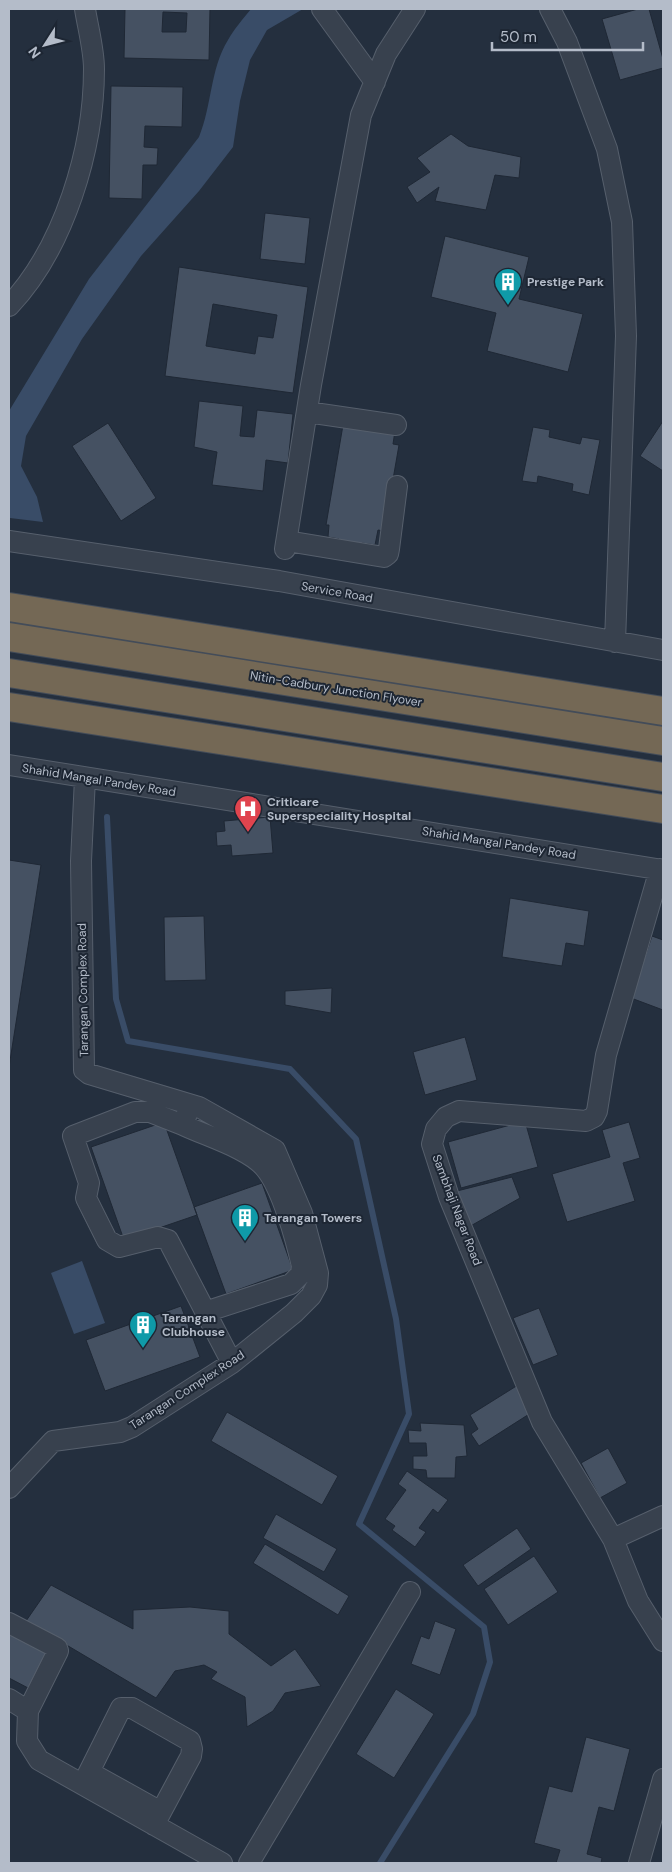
<svg xmlns="http://www.w3.org/2000/svg" width="672" height="1872" font-family="'DM Sans',sans-serif">
	<style>
		.water { fill: #394c67 }
		.lines { fill: none; stroke-linecap: round; stroke-linejoin: round }
		.stream { stroke: #394c67; stroke-width: 6 }
		.building { fill: #455162; stroke: #1f2835; fill-rule: evenodd }
		.minor-casing { stroke: #565f6c; stroke-width: 22 }
		.highway-casing { stroke: #434c59; stroke-width: 30 }
		.minor { stroke: #38414e; stroke-width: 20 }
		.highway { stroke: #746855; stroke-width: 28 }
		.labels { text-anchor: middle; dominant-baseline: central; stroke-width: 4; stroke-linejoin: round; paint-order: stroke }
		.poi-label { font-size: 12px; font-weight: bold; fill: #b4bcc9; stroke: #1d2633; text-anchor: start }
		.street-label { font-size: 12px; fill: #b4bcc9; stroke: #1d2633 }
	</style>
	<rect width="100%" height="100%" fill="#242f3e"/>
	<path class="water" d="M251,9H303L267,30L250,60L240,101L233,147L199,191L141,256L82,339L26,436L21,466L37,497L43,522L10,518L9,411L89,279L199,137C212,106 210,69 228,40C234,29 243,19 251,9Z
		M82,1261L105,1323L74,1334L51,1273Z"/>
	<g class="lines">
		<path class="stream" d="M107,817L116,999L128,1041L290,1069L356,1139L396,1319L409,1414L359,1524L484,1627L490,1662L473,1714L380,1863"/>
	</g>
	<path class="building" d="M125,9H210L209,60L124,58ZM163,12L187,13L186,32H162Z
		M638,9H649L663,59V68L620,80L602,19Z
		M111,86L183,87L182,127L145,126L144,147L158,148L157,165H143L142,199L109,198Z
		M451,134L468,146L521,157L519,178L495,175L486,210L435,201L439,187L417,203L407,187L430,172L417,158Z
		M265,213L310,218L305,264L260,259Z
		M445,236L529,257L519,299L583,314L568,372L487,351L496,313L431,297Z
		M179,267L308,287L293,393L165,376ZM213,304L277,315L273,338L258,336L255,354L206,346Z
		M199,401L243,406L240,436L254,437L257,410L293,414L288,463L266,460L263,491L212,485L217,452L194,447Z
		M663,421V471L640,456Z
		M108,423L156,498L121,521L72,446Z
		M343,425L395,431L393,444L399,445L384,531L378,530L375,545L362,543V550L338,546L339,539L328,537L329,525H326Z
		M533,427L550,430L549,437L580,444L582,437L600,440L589,495L572,491L573,484L538,476L537,483L522,481Z
		M270,817L273,853L232,856L231,845L217,846L216,832L225,831L224,821Z
		M9,860L41,865L9,1067Z
		M510,898L589,911L584,946L566,943L562,966L502,957Z
		M204,916L206,980L165,981L164,917Z
		M652,936L663,940V1010L631,998Z
		M332,988L331,1013L285,1005V991Z
		M465,1037L477,1080L425,1095L413,1052Z
		M525,1121L538,1167L461,1188L448,1142Z
		M164,1122L197,1215L124,1240L91,1147Z
		M629,1122L640,1158L623,1163L635,1201L567,1222L552,1174L610,1157L602,1130Z
		M512,1177L520,1198L467,1228L457,1191Z
		M262,1183L293,1270L226,1294L194,1207Z
		M181,1306L200,1357L105,1391L86,1340Z
		M539,1308L558,1355L533,1365L513,1318Z
		M518,1385L534,1411L479,1446L471,1434L478,1429L470,1415Z
		M227,1412L338,1476L322,1505L211,1441Z
		M420,1423L464,1425L467,1456L456,1457L455,1478H427L426,1470L413,1469V1456H427L426,1443H409L408,1430L421,1431Z
		M608,1448L627,1483L600,1498L581,1463Z
		M407,1471L448,1500L438,1513L433,1509L419,1528L426,1532L415,1547L392,1530L395,1526L385,1519L406,1490L398,1484Z
		M276,1514L337,1549L324,1572L263,1538Z
		M517,1528L531,1549L478,1586L463,1565Z
		M265,1544L349,1596L338,1615L253,1563Z
		M534,1556L558,1592L508,1625L484,1589Z
		M51,1585L133,1629V1610L190,1607L229,1611V1634L271,1666L295,1649L321,1686L285,1693L273,1711L247,1727L245,1697L211,1679L217,1672L204,1665L175,1671L156,1698L26,1621Z
		M435,1621L456,1629L440,1675L411,1664L421,1636L429,1639Z
		M9,1626L51,1649L30,1689L9,1678Z
		M396,1689L434,1714L394,1778L356,1754Z
		M586,1737L630,1749L614,1811L599,1807L587,1854L602,1858L601,1863H556L560,1850L534,1843L549,1786L572,1792Z"/>
	<g class="lines">
		<defs>
			<path id="minor" d="M322,9L375,82
				M550,9L567,42L607,149L622,222L626,336L615,642
				M9,306C64,248 94,149 94,69C94,50 88,28 85,9
				M307,412L396,425
				M9,541L279,581L663,650
				M287,541L384,557L388,554L389,549L397,486
				M285,549L311,385L361,115L386,54L415,9
				M9,765L663,870
				M660,869L606,1055L597,1111L594,1117L586,1121L459,1111L446,1117L436,1129L432,1144L449,1197L542,1422L613,1539L638,1601L663,1641
				M190,1105L183,1125L150,1112H135L73,1136L89,1183L86,1198L107,1240L119,1247L158,1237L168,1240L232,1363
				M183,1125C206,1136 250,1149 265,1168C282,1188 296,1240 302,1266L301,1274L291,1284L205,1312
				M9,1488L53,1441L120,1432L132,1427L232,1363L294,1313L311,1296L317,1285L318,1273L302,1213L275,1150L199,1107L89,1074L84,1070L81,861L85,778
				M613,1539L663,1516
				M9,1623L57,1648L58,1651L28,1711
				M9,1699L28,1711L27,1741L39,1760L222,1863
				M89,1772L161,1812
				M83,1784L121,1708H132L190,1741L192,1749L191,1756L154,1825
				M249,1863L410,1592
				M639,1863L663,1779"/>
			<path id="highway" d="M9,607L663,711
				M9,637L663,741
				M9,673L663,777
				M9,707L663,809"/>
		</defs>
		<use href="#minor" class="minor-casing"/>
		<use href="#highway" class="highway-casing"/>
		<use href="#minor" class="minor"/>
		<use href="#highway" class="highway"/>
	</g>
	<defs>
		<symbol id="building-pin" viewBox="-11 -11 22 30"><path d="M0 17L-7.5 6A9.5 9.5 0 1 1 7.5 6Z" fill="#0f9aa8" stroke="#1d2633"/><path d="M-4-6H4V6H1V3H-1V6H-4ZM-2.5-4.3h1.7v1.8h-1.7ZM.8-4.3h1.7v1.8H.8ZM-2.5-1h1.7V.8h-1.7ZM.8-1h1.7V.8H.8Z" fill="#fff"/></symbol>
		<symbol id="hospital-pin" viewBox="-11 -11 22 30"><path d="M0 17L-7.5 6A9.5 9.5 0 1 1 7.5 6Z" fill="#e0444e" stroke="#1d2633"/><path d="M-5-5h3v3.5h4V-5h3V5h-3V1.5h-4V5h-3Z" fill="#fff"/></symbol>
	</defs>
	<g fill-rule="evenodd">
		<use href="#building-pin" x="492" y="266" width="32" height="43"/>
		<use href="#hospital-pin" x="232" y="793" width="32" height="43"/>
		<use href="#building-pin" x="229" y="1202" width="32" height="43"/>
		<use href="#building-pin" x="127" y="1309" width="32" height="43"/>
	</g>
	<g class="labels">
		<g class="poi-label">
			<text x="527" y="282">Prestige Park</text>
			<text x="267" y="802">Criticare<tspan x="267" dy="14">Superspeciality Hospital</tspan></text>
			<text x="264" y="1218">Tarangan Towers</text>
			<text x="162" y="1318">Tarangan<tspan x="162" dy="14">Clubhouse</tspan></text>
		</g>
		<g class="street-label">
			<text transform="translate(337 592) rotate(10)">Service Road</text>
			<text transform="translate(336 689) rotate(9)">Nitin-Cadbury Junction Flyover</text>
			<text transform="translate(99 780) rotate(9)">Shahid Mangal Pandey Road</text>
			<text transform="translate(499 843) rotate(9)">Shahid Mangal Pandey Road</text>
			<text transform="translate(83 990) rotate(-91)">Tarangan Complex Road</text>
			<text transform="translate(457 1210) rotate(69)">Sambhaji Nagar Road</text>
			<text transform="translate(187 1390) rotate(-33)">Tarangan Complex Road</text>
		</g>
	</g>
	<rect width="672" height="1872" fill="none" stroke="#b4bcc9" stroke-width="20"/>
	<g transform="translate(45 45) rotate(234)" stroke="#1d2633" stroke-width="4" paint-order="stroke">
	<path d="M0-4L9 19L0 12L-9 19Z" fill="#b4bcc9"/>
	<text y="-8" font-size="14" font-weight="bold" text-anchor="middle" fill="#b4bcc9">N</text>
	</g>
	<path d="M492 42v8h151v-8" fill="none" stroke="#b4bcc9" stroke-width="2.5"/>
	<text x="500" y="42" font-size="15" fill="#b4bcc9" stroke="#1d2633" stroke-width="4" paint-order="stroke">50 m</text>
</svg>
